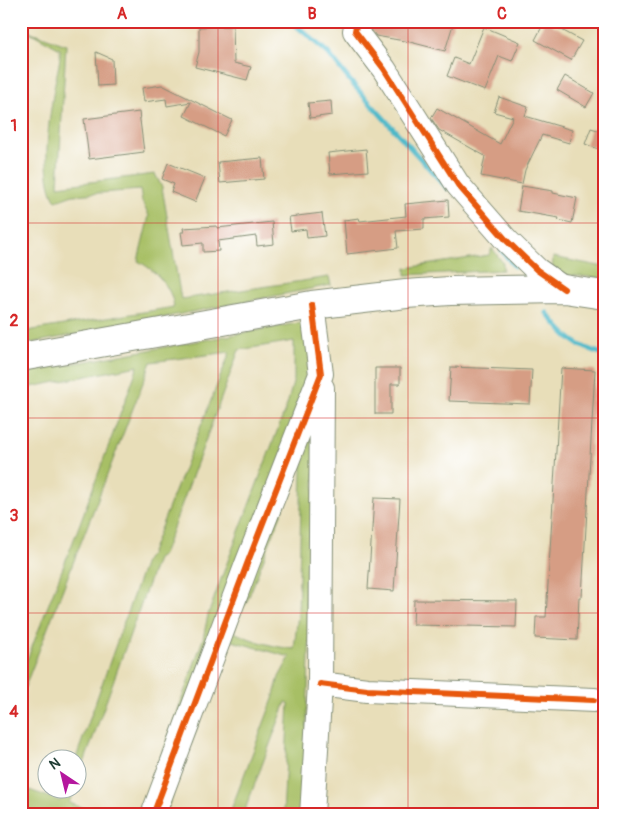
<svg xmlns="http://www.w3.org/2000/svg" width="625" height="836" font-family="Pangolin,sans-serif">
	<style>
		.green { fill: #a7bf65; stroke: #637e4c; fill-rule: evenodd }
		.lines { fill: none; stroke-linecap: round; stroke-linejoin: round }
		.stream { stroke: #4cb8c8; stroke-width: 5 }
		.building { fill: #d69d84 }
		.minor-casing { stroke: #848e76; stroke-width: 26 }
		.major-casing { stroke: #848e76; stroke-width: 30 }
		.minor { stroke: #fff; stroke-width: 24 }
		.major { stroke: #fff; stroke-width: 28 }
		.cycleway-casing { stroke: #fff; stroke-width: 9 }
		.cycleway { stroke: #e8590c; stroke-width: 6 }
		.grid { fill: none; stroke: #d62828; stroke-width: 1; stroke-opacity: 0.55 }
		.neatline { fill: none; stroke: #d62828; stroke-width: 2 }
		.grid-label { font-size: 16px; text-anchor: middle; font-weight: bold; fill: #d62828 }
	</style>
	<rect width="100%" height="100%" fill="#fff"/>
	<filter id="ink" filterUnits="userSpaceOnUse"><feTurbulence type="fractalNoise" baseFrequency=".02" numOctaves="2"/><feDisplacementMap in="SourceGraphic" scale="10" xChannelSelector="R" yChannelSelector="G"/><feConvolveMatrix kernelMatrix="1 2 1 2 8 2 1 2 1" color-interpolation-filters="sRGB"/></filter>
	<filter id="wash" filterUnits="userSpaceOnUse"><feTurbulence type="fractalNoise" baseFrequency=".0096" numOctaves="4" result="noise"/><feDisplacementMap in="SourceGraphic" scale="20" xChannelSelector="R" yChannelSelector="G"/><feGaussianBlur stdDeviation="1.12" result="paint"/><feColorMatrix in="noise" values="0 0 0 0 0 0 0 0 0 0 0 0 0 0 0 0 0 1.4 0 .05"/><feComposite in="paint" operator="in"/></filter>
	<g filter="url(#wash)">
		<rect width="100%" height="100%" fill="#e8deb9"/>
		<path class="green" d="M26,30L66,45L58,186L155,174L162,187L181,299L329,277L331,285L21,345V332L174,307C171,286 156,271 138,261L149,216L142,202L140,190L73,195L56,201C39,175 50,114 55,83C57,72 61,60 60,49Z
			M492,248L503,263V270L406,275V268L489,255Z
			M553,257L604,267V278L552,274Z
			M298,323L304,324L315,367L148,815H141L203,639L208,615L221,579L287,405L294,379V341L239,350L163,555L157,559L78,780V758H76L146,559L150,555L230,352L151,362L21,697V675L76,534L138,366L21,389V373Z
			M308,428L312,434L315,464L304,815H283L289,703L286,702L243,815H229L273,699L279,677L290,657L232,641L227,647L220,665L165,815H157L294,455L303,434ZM299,468H302L298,614L294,649C274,647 252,641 234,632L241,609L246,604Z
			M21,787L60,801L66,789H74L69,803L104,815H63L59,813V815H21Z"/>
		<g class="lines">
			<path class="stream" d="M291,21L328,53L351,82L447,188
				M502,251L514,266
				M547,313C564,335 575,347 604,354"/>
		</g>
		<g id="blocks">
			<path class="building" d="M370,21H454L445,51L410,42L376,36L370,28Z
				M545,21L582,41L571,60L535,40Z
				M233,26L234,63L251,67L247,80L195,67L199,52V27Z
				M484,27L520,42L512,61L499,56L485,91L447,76L454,58L469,64Z
				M96,52L112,59L113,85L98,86Z
				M565,76L594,93L586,107L557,90Z
				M162,85L232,120L224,136L184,116L191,102L167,106L166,99L144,102L142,88Z
				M499,97L528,107L525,116L572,130L569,143L542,135L525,170L522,184L481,176L485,156L439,130L431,118L437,108L500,144L513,117L494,112Z
				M331,101L332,115L310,118L308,103Z
				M139,112L144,152L89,159L84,119Z
				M591,128L604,132V151L585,144Z
				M366,149L368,171L330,174L328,153Z
				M262,158L264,179L220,183L218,162Z
				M168,163L205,178L195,202L171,192L174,184L162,179Z
				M522,186L553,191V193L577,198L572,223L558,220L559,218L518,211Z
				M448,200L449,217L424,219V229L396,231L398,248L347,254L344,220L359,218L360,221L406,216L405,204Z
				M322,213L325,236L307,238L306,229L291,231L289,217Z
				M272,222L274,244L257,246L256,236L218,241L219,251L203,252V243L183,245L181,232H184L183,228L217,226V228Z
				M451,367L532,370L530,404L449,401Z
				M375,368H400V384H391V414H375Z
				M561,368L595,370L582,597H579L577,640L535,638L536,617H546Z
				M374,498L400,499L394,591L368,589Z
				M414,600L517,601L516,627L413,625Z"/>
		</g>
	</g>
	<g filter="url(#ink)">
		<use href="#blocks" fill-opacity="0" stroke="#848e76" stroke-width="1"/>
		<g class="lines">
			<defs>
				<path id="minor" d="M357,21L355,31L384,69L458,185L507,241L537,270L564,289
					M320,684L367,690L594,700
					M153,815L247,564L321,374L312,305
					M312,815L320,684L322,388"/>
				<path id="major" d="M21,357L312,305L406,294L450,291L564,289L604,295"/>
			</defs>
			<use href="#minor" class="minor-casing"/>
			<use href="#major" class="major-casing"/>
			<use href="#minor" class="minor"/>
			<use href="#major" class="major"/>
			<defs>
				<path id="cycleway" d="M357,21L355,31L384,69L458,185L507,241L537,270L564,289
					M320,684L367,690L594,700
					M153,815L247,564L321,374L312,305"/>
			</defs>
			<use href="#cycleway" class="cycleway-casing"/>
			<use href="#cycleway" class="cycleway"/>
		</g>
	</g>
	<path class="grid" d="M218,21V815M408,21V815M21,223H604M21,418H604M21,613H604"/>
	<rect width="625" height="836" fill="none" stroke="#fff" stroke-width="55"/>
	<g transform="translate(62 774) rotate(325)"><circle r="24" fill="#ffffff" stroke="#a5b1ae"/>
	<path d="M0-4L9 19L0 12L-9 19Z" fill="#b5179e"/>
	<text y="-8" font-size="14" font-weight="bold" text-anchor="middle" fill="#1f3d34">N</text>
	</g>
	<rect x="28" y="28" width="570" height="780" class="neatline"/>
	<g class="grid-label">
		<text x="122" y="19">A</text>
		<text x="312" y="19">B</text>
		<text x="502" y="19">C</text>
		<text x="14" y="131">1</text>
		<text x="14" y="326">2</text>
		<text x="14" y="521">3</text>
		<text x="14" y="717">4</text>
	</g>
</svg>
